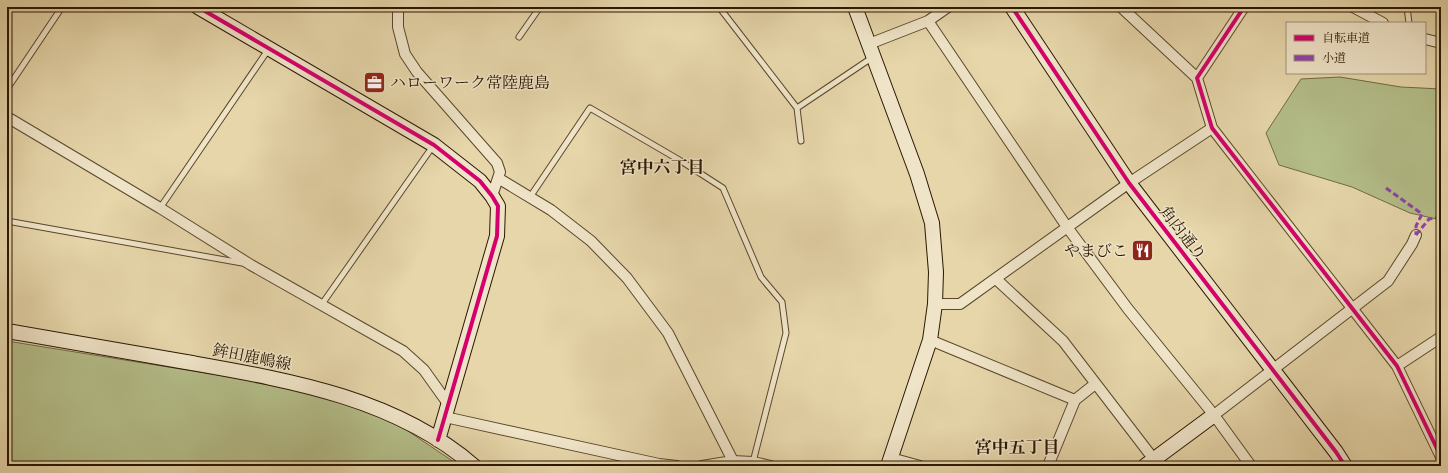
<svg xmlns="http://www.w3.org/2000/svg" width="1448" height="473" font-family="'EB Garamond','Noto Serif JP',serif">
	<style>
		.green { fill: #b4be89; stroke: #706a44 }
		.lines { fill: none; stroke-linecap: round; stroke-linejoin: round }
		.lane-casing { stroke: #5a472a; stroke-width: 7 }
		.street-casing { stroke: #5a472a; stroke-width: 12 }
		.secondary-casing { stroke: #2b1700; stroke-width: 16 }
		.lane { stroke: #efe4c8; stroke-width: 5 }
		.street { stroke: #efe4c8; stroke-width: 10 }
		.secondary { stroke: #efe4c8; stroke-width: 14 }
		.quiet { stroke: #8e44ad; stroke-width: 3; stroke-dasharray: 6 3; stroke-linecap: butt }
		.cycleway-casing { stroke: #efe4c8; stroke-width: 6 }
		.cycleway { stroke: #d6006c; stroke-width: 4 }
		.labels { text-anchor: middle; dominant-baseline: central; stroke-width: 3; stroke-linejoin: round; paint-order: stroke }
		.poi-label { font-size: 16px; fill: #2b1700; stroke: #efe4c8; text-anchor: start }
		.street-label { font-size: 16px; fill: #2b1700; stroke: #efe4c8 }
		.neighbourhood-label { font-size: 17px; font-weight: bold; fill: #2b1700; stroke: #efe4c8 }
	</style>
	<rect width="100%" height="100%" fill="#e6d6aa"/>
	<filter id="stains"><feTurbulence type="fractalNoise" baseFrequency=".005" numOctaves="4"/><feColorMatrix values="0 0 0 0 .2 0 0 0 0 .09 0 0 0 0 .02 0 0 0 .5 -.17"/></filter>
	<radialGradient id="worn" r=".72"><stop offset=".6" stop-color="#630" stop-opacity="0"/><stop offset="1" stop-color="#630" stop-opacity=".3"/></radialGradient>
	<path class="green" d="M1340,77L1401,87L1441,89V220L1410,213L1352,187L1279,165L1266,133L1301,79Z
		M7,341L286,386L367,410L399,425L460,466H7Z"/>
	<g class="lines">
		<defs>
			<path id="lane" d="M719,7L797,108L801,141
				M1407,7L1409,23
				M519,37L540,7
				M7,89L62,7
				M797,108L873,57
				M530,197L590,108L681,161L723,188L761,277L782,302L786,333L753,462
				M160,208L268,50
				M7,221L242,263
				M322,304L433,146"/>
			<path id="street" d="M398,7V27L405,54L417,72L497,163L500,172L492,196
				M1121,7L1197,78
				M1244,7L1197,78L1212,128L1397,366L1441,457
				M1353,7L1383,23
				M928,21L1067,227L1128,309L1214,415L1251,466
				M1425,39L1441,43
				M869,44L928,21L948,7
				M7,117L160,208L251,265L403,351L424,370L449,405
				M498,178L551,210L591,241L627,278L668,333L733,461
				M996,279L1063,341L1159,466
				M935,304H960L1129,183L1212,128
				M930,340L1075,400
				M1397,366L1441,337
				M1214,415L1388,281L1412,244L1416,235
				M445,417L659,464L677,466
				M891,458L920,466
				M753,462L771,466
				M702,466L733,461L753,462L752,466
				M1048,466L1075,400L1095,384"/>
			<path id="secondary" d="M198,7L434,145L480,181L492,196L498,206L497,236L438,440
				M855,7L917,174L932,223L936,272L935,304L930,340L888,466
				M1012,7L1129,183L1336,452L1345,466
				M7,331C67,341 127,352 186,362C287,380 394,397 474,466
				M1145,466L1214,415"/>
		</defs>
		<use href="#lane" class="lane-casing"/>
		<use href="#street" class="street-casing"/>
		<use href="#secondary" class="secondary-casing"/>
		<use href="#lane" class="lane"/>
		<use href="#street" class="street"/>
		<use href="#secondary" class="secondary"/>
		<path class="quiet" d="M1386,188L1422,214L1416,226V235
			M1416,235L1429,219L1441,217
			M706,466L707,465"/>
		<defs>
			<path id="cycleway" d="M198,7L434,145L480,181L492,196L498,206L497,236L438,440
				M1012,7L1129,183L1336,452L1345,466
				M1244,7L1197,78L1212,128L1397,366L1441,457"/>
		</defs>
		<use href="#cycleway" class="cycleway-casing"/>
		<use href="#cycleway" class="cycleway"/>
	</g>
	<defs>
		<symbol id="office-square" viewBox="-11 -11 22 22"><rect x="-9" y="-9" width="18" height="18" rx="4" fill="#8f2418" stroke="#efe4c8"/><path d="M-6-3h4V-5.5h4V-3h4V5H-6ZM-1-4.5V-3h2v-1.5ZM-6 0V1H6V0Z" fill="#fff"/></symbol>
		<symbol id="restaurant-square" viewBox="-11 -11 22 22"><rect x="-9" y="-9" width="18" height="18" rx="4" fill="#8f2418" stroke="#efe4c8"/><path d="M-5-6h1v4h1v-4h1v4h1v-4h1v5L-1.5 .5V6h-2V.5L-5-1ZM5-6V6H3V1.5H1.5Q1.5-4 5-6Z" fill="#fff"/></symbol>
	</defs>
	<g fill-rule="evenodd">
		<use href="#office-square" x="362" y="70" width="25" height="25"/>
		<use href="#restaurant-square" x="1130" y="238" width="25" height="25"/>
	</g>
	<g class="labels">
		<g class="poi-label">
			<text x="390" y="82">ハローワーク常陸鹿島</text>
			<text x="1128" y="250" text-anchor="end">やまびこ</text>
		</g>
		<g class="street-label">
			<text transform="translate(1183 233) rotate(52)">角内通り</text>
			<text transform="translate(252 357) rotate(11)">鉾田鹿嶋線</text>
		</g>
		<g class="neighbourhood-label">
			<text x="662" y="167">宮中六丁目</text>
			<text x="1017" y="447">宮中五丁目</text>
		</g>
	</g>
	<rect width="1448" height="473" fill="none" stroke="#e6d6aa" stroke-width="24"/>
	<rect x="8" y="8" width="1432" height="457" fill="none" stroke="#2b1700" stroke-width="2"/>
	<rect x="12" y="12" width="1424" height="449" fill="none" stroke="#2b1700"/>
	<rect x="1286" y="22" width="140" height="52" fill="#efe4c8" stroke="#a19278"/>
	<rect x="1294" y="35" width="20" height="6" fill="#d6006c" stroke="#a19278"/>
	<text x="1322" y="42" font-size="12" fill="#2b1700">自転車道</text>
	<rect x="1294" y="55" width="20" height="6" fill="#8e44ad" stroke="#a19278"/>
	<text x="1322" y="62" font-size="12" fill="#2b1700">小道</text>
	<rect width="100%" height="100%" filter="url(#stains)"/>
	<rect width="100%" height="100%" fill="url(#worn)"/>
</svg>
